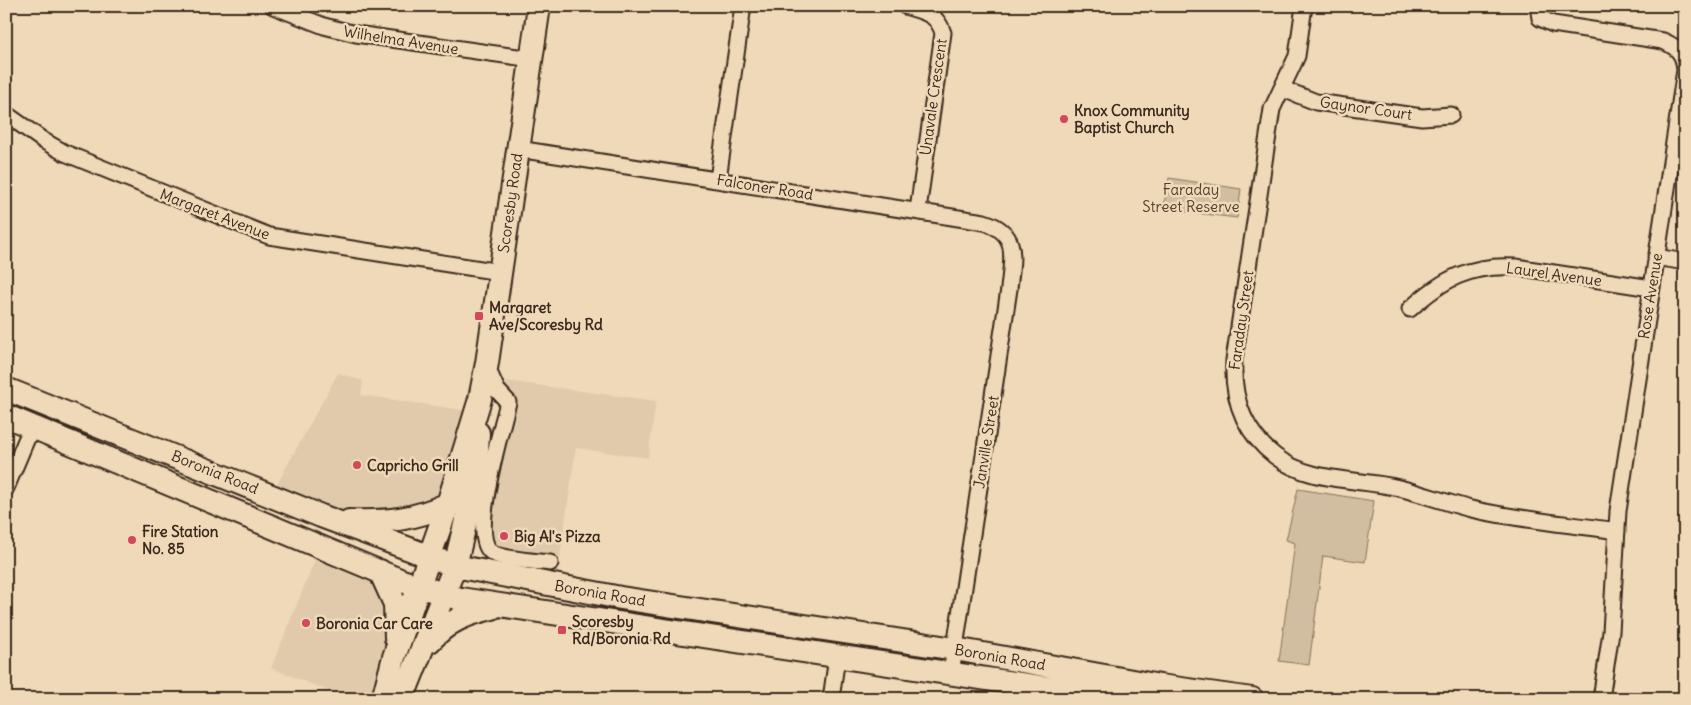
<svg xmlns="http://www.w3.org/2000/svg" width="1691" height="705" font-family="Delius,sans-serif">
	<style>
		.built { fill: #e0caab }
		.green { fill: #d1bd9f; stroke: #86745e }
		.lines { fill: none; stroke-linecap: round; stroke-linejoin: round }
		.minor-casing { stroke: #3b2a1e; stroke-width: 19 }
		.primary-casing { stroke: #3b2a1e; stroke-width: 26 }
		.minor { stroke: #efd9b8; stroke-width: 15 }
		.primary { stroke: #efd9b8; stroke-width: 22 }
		.poi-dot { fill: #d1495b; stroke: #efd9b8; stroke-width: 2 }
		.labels { text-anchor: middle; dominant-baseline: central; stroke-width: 5; stroke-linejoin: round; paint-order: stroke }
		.street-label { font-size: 15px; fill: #3b2a1e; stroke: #efd9b8 }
		.poi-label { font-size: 15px; font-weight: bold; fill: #3b2a1e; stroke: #efd9b8; text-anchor: start }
		.park-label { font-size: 15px; fill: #524031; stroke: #efd9b8 }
	</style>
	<rect width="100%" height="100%" fill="#efd9b8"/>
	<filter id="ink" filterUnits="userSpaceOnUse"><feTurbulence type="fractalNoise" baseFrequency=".02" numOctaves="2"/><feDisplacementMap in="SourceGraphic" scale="10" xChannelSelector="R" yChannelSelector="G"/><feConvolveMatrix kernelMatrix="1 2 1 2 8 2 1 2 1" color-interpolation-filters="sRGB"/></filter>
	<g filter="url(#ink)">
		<path class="built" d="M338,373L363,381L361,395L476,412L448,504L377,522L271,495Z
			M506,381L656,401L648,458L576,448L558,571L482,557L477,541Z
			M321,545L380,571L395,604L383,699H348L271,668Z"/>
		<path class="green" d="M1169,178L1241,189L1237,218L1163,209Z
			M1298,489L1374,501L1365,562L1323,556L1309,665L1279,661L1295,543L1286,540Z"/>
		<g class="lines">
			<defs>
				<path id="minor" d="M273,6L324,26L356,34L532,59
					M905,6C924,12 937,13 943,33L918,210
					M1304,6L1297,56L1272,109L1234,360C1232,398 1244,432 1275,456C1309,483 1358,478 1399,488C1423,494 1447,503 1471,509C1519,520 1569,524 1617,531
					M1538,6L1540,18L1553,24L1663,41C1677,47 1684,53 1685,70L1618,511L1611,632L1601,699
					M1283,89L1316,102L1422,117L1451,115
					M6,114L44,141L65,153L269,236L500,272
					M518,149L984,222C1020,233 1012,258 1009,289L951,674
					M718,179L743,6
					M1656,257L1685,262
					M1410,309C1443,279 1470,264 1516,267L1651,288
					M486,365L497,390L508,402C502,429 470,531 490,551C499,560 537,561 550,563
					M6,488L32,426
					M831,699L837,657"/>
				<path id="primary" d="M6,389L321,516L455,566L621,598L955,649L1160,686L1252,699
					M6,416L402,581L460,599L1119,699
					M349,521C387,522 413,520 448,504
					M380,571L395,604L396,638
					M430,641C448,621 466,614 492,608
					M383,699L394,657L448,504L480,399L487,363L539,6
					M402,699L455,566L475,483L478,433"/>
			</defs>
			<use href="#minor" class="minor-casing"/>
			<use href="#primary" class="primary-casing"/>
			<use href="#minor" class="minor"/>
			<use href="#primary" class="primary"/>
		</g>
	</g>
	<g class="poi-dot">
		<circle cx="1064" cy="119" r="5"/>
		<rect x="474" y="311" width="10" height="10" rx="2.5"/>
		<circle cx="357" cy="465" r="5"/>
		<circle cx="504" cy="536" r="5"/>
		<circle cx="132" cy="540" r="5"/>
		<circle cx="306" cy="623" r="5"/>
		<rect x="557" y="625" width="10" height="10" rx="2.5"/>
	</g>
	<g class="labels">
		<g class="street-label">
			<text transform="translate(401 40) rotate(9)">Wilhelma Avenue</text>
			<text transform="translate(933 97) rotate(-82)">Unavale Crescent</text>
			<text transform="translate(1366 108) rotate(8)">Gaynor Court</text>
			<text transform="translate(765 187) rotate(9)">Falconer Road</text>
			<text transform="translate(510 203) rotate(-82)">Scoresby Road</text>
			<text transform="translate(215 214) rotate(21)">Margaret Avenue</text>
			<text transform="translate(1554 274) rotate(8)">Laurel Avenue</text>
			<text transform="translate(1650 296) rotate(-81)">Rose Avenue</text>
			<text transform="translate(1241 320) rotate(-82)">Faraday Street</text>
			<text transform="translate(986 442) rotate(-81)">Janville Street</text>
			<text transform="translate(215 472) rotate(22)">Boronia Road</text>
			<text transform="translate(600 593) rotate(10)">Boronia Road</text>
			<text transform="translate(1000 657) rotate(10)">Boronia Road</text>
		</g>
		<g class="poi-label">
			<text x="1074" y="110">Knox Community<tspan x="1074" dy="17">Baptist Church</tspan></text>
			<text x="489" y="307">Margaret<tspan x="489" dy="17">Ave/Scoresby Rd</tspan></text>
			<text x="367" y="465">Capricho Grill</text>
			<text x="142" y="531">Fire Station<tspan x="142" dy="17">No. 85</tspan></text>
			<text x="514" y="536">Big Al's Pizza</text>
			<text x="572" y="621">Scoresby<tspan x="572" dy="17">Rd/Boronia Rd</tspan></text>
			<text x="316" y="623">Boronia Car Care</text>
		</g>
		<g class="park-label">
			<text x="1191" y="189">Faraday<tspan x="1191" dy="17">Street Reserve</tspan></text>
		</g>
	</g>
	<rect width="1691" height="705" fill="none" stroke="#efd9b8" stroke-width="25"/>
	<rect x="12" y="12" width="1666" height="680" fill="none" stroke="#3b2a1e" stroke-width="2" filter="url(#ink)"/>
</svg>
